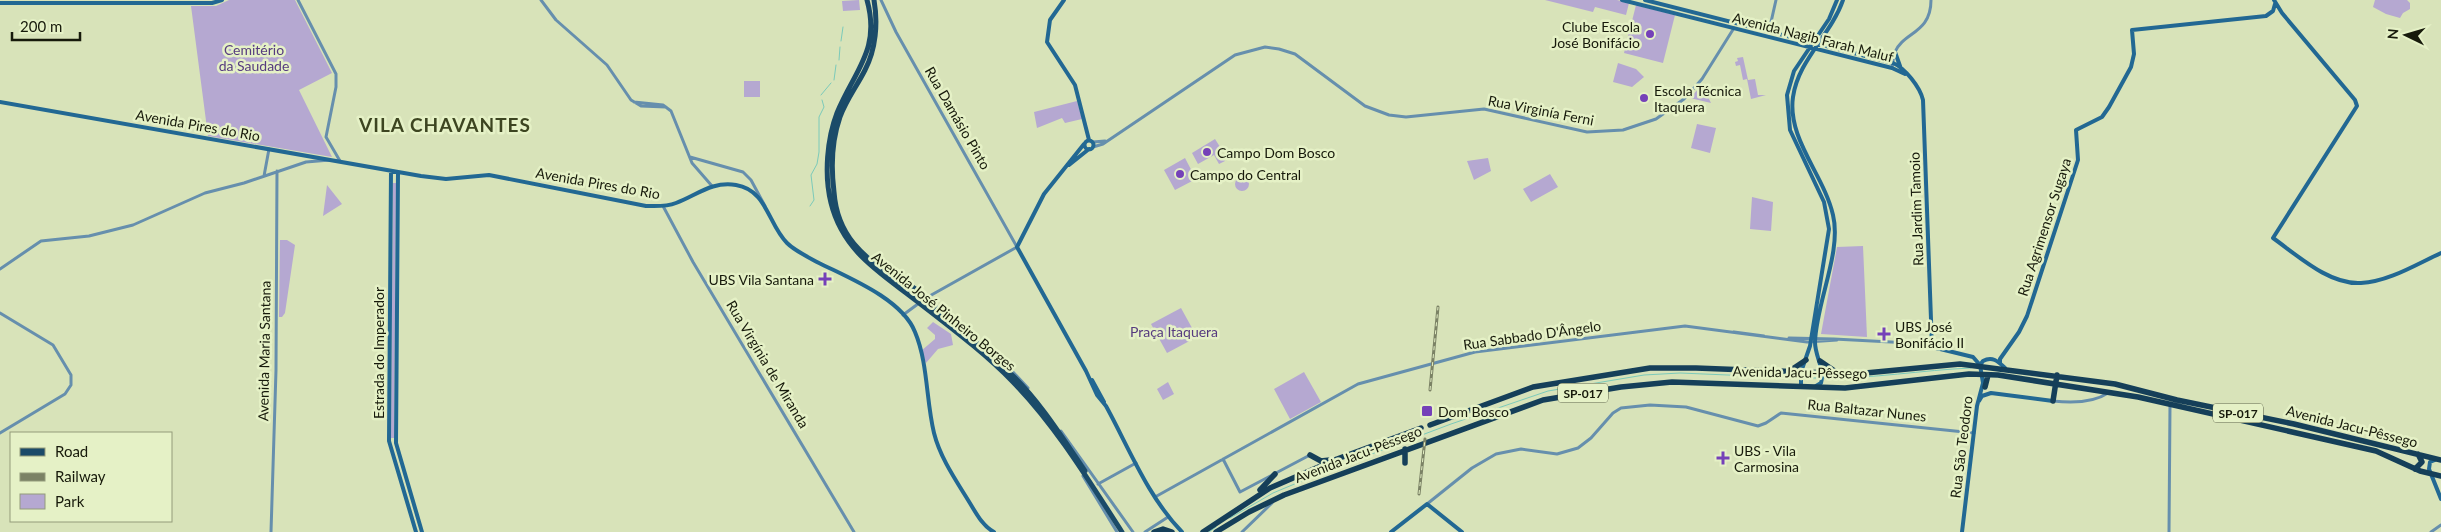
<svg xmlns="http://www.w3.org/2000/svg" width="2441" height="532" font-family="Lato,sans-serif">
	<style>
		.green { fill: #b5a8d1 }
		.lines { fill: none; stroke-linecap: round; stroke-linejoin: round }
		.stream { stroke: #7bcaba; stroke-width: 1 }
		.tertiary { stroke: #668fad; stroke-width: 3 }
		.secondary { stroke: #226893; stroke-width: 4 }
		.primary { stroke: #1b4b69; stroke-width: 5 }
		.trunk { stroke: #153f59; stroke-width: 5.5 }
		.rail-casing { stroke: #7b8265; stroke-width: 3 }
		.rail { stroke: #e5f1c6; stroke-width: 1; stroke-dasharray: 4; stroke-linecap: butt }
		.poi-dot { fill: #7541b8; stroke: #e5f1c6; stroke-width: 2 }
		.labels { text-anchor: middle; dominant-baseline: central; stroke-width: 5; stroke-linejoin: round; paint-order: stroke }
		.shield { fill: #e5f1c6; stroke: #555a43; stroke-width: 1 }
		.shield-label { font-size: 12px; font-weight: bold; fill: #171a0b }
		.poi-label { font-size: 14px; fill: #171a0b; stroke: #e5f1c6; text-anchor: start }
		.street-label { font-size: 14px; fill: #171a0b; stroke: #e5f1c6 }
		.park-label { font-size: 14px; fill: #563b7f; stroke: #e5f1c6 }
		.district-label { font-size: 19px; font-weight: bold; letter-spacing: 1px; fill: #3d4521; stroke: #e5f1c6 }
	</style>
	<rect width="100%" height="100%" fill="#d8e3b9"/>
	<path class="green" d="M229,0H295L332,73L299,90L332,157L208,136L191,6H216Z
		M859,0L860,10L843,11L842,1Z
		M1545,0H1617L1629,3L1626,15L1595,7L1593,12Z
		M2375,0H2407L2410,3V9L2403,13L2400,18L2386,14L2373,7Z
		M1636,5L1675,15L1663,63L1624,53Z
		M1743,57L1748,80L1755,79L1758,95H1766L1751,99L1747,79L1743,80L1740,65L1736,66L1735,62L1738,61L1737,58Z
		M1618,63L1636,69L1644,77L1632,87L1613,82Z
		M760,81V97H744V81Z
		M1702,85L1711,103L1690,98Z
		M1077,101L1082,119L1065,123L1062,118L1037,128L1034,112Z
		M1697,124L1716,128L1710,153L1691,148Z
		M1215,139L1222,150L1217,153L1220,152L1225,161L1219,164L1214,155L1198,164L1192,153Z
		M1185,158L1196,179L1175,190L1164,170Z
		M1488,158L1491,171L1474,180L1467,161Z
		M1550,174L1558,187L1531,202L1523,189Z
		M1235 184a7 7 0 1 1 14 0a7 7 0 1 1-14 0Z
		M393,183H396L394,438H391Z
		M327,185L342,204L323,216Z
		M1752,197L1773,202L1771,231L1750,229Z
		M280,240H287L295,245L285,313L282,317H279Z
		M1863,246L1867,337L1821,334L1837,247Z
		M1181,308L1197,337L1167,353L1151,324Z
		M933,322L951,334L953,345L938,349L926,363L921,351L935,339V335L927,328Z
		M1304,372L1321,402L1290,419L1274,389Z
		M1168,382L1174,394L1163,400L1157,389Z"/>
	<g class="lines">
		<path class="stream" d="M841,41L843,27
			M839,60L840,47
			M834,80L836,65
			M821,95L831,83
			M810,206L814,200L811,175L817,164L819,152V117L824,107L822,100
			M1803,378H1819
			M1823,378C1873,379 1922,370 1971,368
			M1230,518L1273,493L1316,475L1451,424L1548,391L1644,375L1680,373L1799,378
			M1209,532L1216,527"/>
		<path class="tertiary" d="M298,0L336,74V87L326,137L340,161
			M541,0L556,20L607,65L631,100L641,106L666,107
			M881,0L896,32L1017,247L926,298L903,315
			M1769,31L1776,0
			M1892,68C1893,63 1893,57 1895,52C1903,32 1931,34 1931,0
			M634,102L663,105L671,111L692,163L712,186
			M1093,142L1105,141
			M1093,147L1103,144L1235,55L1265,47L1279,49L1295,54L1365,106L1389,115L1406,117L1484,109L1587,132L1623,130L1656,119L1684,99L1702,79L1734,28
			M690,157L743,172L751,180L765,206
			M264,176L269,149
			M663,206L693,262L854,532
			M0,269L41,241L89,236L133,225L205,193L244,183L306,162L330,160
			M917,290L954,322
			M0,313L53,345L71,375V385L65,394L0,433
			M1734,332L1764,336
			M972,337L1012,371L1028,388
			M1789,338L1834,339L1910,343L1932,347
			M2053,401C2071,403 2093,403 2108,393
			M1061,431L1133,532
			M1223,459L1240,492L1310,455
			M1083,476L1117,532
			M1098,484L1136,463
			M1155,497L1358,384L1475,352L1685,326L1807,342L1837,340
			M1427,504L1472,468L1496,454L1521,449L1557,454L1578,448L1591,438L1613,413L1621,408L1650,405L1686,407L1758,426L1766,423L1781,413L1974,433
			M271,532L276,370L277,171
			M1145,532L1168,517
			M1242,532L1272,503
			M2169,532L2170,405
			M2431,532L2441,525"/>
		<path class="secondary" d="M1064,0L1050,20L1047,42L1075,85L1089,140
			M1622,0L1892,68L1905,74
			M1645,0L1893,63C1905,68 1920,87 1923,100L1932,347L1973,357L1980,365
			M2274,0L2282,13L2355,100L2357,106L2273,238C2297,255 2329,285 2361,283C2388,282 2417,264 2441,253
			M0,3H212L222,0
			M1895,52L1900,66
			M0,102L421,176L446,179L489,175L646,206C657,206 666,207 676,203C697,195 712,181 736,185C767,190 768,224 787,243C795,251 808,257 819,263C849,278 902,299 915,332C928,363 926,400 934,433C940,457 955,479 968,500C975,511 982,526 994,532
			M1084.5 145a4.5 4.5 0 1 1 9 0a4.5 4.5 0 1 1-9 0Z
			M1084,144L1044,194L1017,247L1086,371L1097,395L1106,406C1129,448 1148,497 1182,532
			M1069,165L1089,149
			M391,171L389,441L416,532
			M398,172L396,443L422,532
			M2000,363V359L2019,332L2027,316L2078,160L2076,130L2102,117L2109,107L2131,67L2134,54L2132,30L2266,16L2273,11L2275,4
			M1980,365L1983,361C1992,356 1998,361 2005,368
			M1092,380L1104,402
			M1801,386V372L1810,346L1829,229L1824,202L1790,130L1787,95L1794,71L1829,19L1837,0
			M1816,386L1821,383C1825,368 1815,357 1815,342C1816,303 1842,252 1833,215C1824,175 1787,139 1793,97C1798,60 1831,35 1843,0
			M1979,401L1982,396L1991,393L2053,401
			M2435,460L2430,462L2429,469L2441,499
			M1391,532L1427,504L1462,532
			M1962,532L1977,406L1983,383L1980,365"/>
		<path class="primary" d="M867,0C881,50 854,71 837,113C827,139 824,175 831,203C843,252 881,273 918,302C950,327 985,353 1013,382C1056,426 1089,481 1122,532
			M874,0C878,23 876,49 865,70C857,86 846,100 840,117C832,140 831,168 834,192C838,248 878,264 916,294C947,319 980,345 1009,372C1039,400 1062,437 1085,471
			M873,260L917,290"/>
		<path class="trunk" d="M1820,361L1836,372
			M1791,370L1806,360
			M1985,387L1988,375
			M2053,401L2057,375
			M1430,425L1533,387L1650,368H1696L1855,374L1960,364L2115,384L2177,400L2294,424L2441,460
			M1405,449V463
			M1310,455L1321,461L1330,460
			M2415,469L2422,462L2418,454
			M1260,490L1275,474
			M1154,532L1163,529L1172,532
			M1203,532L1270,488L1337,459L1421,428
			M1216,532L1249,512L1284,495L1543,400L1621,387L1672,382L1845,388L1969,374L1998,375L2138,397L2376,451L2420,471L2441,476"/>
		<defs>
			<path id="rail" d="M1430,390L1438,307
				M1419,494L1425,439"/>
		</defs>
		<use href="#rail" class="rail-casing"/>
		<use href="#rail" class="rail"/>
	</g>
	<g class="poi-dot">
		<circle cx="1650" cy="34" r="5"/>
		<circle cx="1644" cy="98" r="5"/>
		<circle cx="1207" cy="152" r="5"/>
		<circle cx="1180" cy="174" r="5"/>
		<path d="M822.5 271.5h5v5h5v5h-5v5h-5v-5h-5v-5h5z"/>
		<path d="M1881.5 326.5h5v5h5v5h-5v5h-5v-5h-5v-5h5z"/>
		<rect x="1421" y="405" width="12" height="12" rx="2.5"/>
		<path d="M1720.5 450.5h5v5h5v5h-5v5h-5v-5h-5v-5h5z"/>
	</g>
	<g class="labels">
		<g class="shield">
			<rect x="1558" y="383.5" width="50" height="19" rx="4"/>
			<rect x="2213" y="403.5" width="50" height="19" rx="4"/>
		</g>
		<g class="shield-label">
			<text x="1583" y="393">SP-017</text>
			<text x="2238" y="413">SP-017</text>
		</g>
		<g class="poi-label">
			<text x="1640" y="26" text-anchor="end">Clube Escola<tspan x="1640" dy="16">José Bonifácio</tspan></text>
			<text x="1654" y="90">Escola Técnica<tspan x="1654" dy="16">Itaquera</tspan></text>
			<text x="1217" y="152">Campo Dom Bosco</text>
			<text x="1190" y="174">Campo do Central</text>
			<text x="814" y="279" text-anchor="end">UBS Vila Santana</text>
			<text x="1895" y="326">UBS José<tspan x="1895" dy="16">Bonifácio II</tspan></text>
			<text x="1438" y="411">Dom Bosco</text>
			<text x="1734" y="450">UBS - Vila<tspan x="1734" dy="16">Carmosina</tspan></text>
		</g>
		<g class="street-label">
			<text transform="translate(1813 37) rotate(14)">Avenida Nagib Farah Maluf</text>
			<text transform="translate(1541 110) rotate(11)">Rua Virginía Ferni</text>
			<text transform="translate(958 118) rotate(60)">Rua Damásio Pinto</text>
			<text transform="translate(198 125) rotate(10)">Avenida Pires do Rio</text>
			<text transform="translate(598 183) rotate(10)">Avenida Pires do Rio</text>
			<text transform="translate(1916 209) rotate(-92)">Rua Jardim Tamoio</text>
			<text transform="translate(2044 227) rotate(-72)">Rua Agrimensor Sugaya</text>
			<text transform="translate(944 311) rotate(39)">Avenida José Pinheiro Borges</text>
			<text transform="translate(1532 335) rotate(-8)">Rua Sabbado D'Ângelo</text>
			<text transform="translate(264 351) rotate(-89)">Avenida Maria Santana</text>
			<text transform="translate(378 353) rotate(-90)">Estrada do Imperador</text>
			<text transform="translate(768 364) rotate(59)">Rua Virgínia de Miranda</text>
			<text transform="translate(1800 372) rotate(1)">Avenida Jacu-Pêssego</text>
			<text transform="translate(1867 410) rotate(6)">Rua Baltazar Nunes</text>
			<text transform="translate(2352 426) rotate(14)">Avenida Jacu-Pêssego</text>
			<text transform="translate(1961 447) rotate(-83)">Rua São Teodoro</text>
			<text transform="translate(1358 454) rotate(-21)">Avenida Jacu-Pêssego</text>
		</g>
		<g class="park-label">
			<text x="254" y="49">Cemitério<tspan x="254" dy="16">da Saudade</tspan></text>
			<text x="1174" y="331">Praça Itaquera</text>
		</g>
		<g class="district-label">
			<text x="445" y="124">VILA CHAVANTES</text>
		</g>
	</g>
	<rect x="10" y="432" width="162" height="90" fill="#e5f1c6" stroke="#939b7b"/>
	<rect x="20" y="448" width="25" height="8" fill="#1b4b69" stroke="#939b7b"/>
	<text x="55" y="457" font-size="15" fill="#171a0b">Road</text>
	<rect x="20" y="473" width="25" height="8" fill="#7b8265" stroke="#939b7b"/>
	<text x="55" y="482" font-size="15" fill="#171a0b">Railway</text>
	<rect x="20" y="494" width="25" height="15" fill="#b5a8d1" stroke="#939b7b"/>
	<text x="55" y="507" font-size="15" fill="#171a0b">Park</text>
	<g transform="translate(2406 35) rotate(275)" stroke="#e5f1c6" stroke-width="4" paint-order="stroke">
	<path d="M0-4L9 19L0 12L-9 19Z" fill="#171a0b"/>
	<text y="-8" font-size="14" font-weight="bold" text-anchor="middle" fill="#171a0b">N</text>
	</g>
	<path d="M12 32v8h68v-8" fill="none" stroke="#171a0b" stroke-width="2.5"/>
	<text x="20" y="32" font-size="15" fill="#171a0b" stroke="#e5f1c6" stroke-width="4" paint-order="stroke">200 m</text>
</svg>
